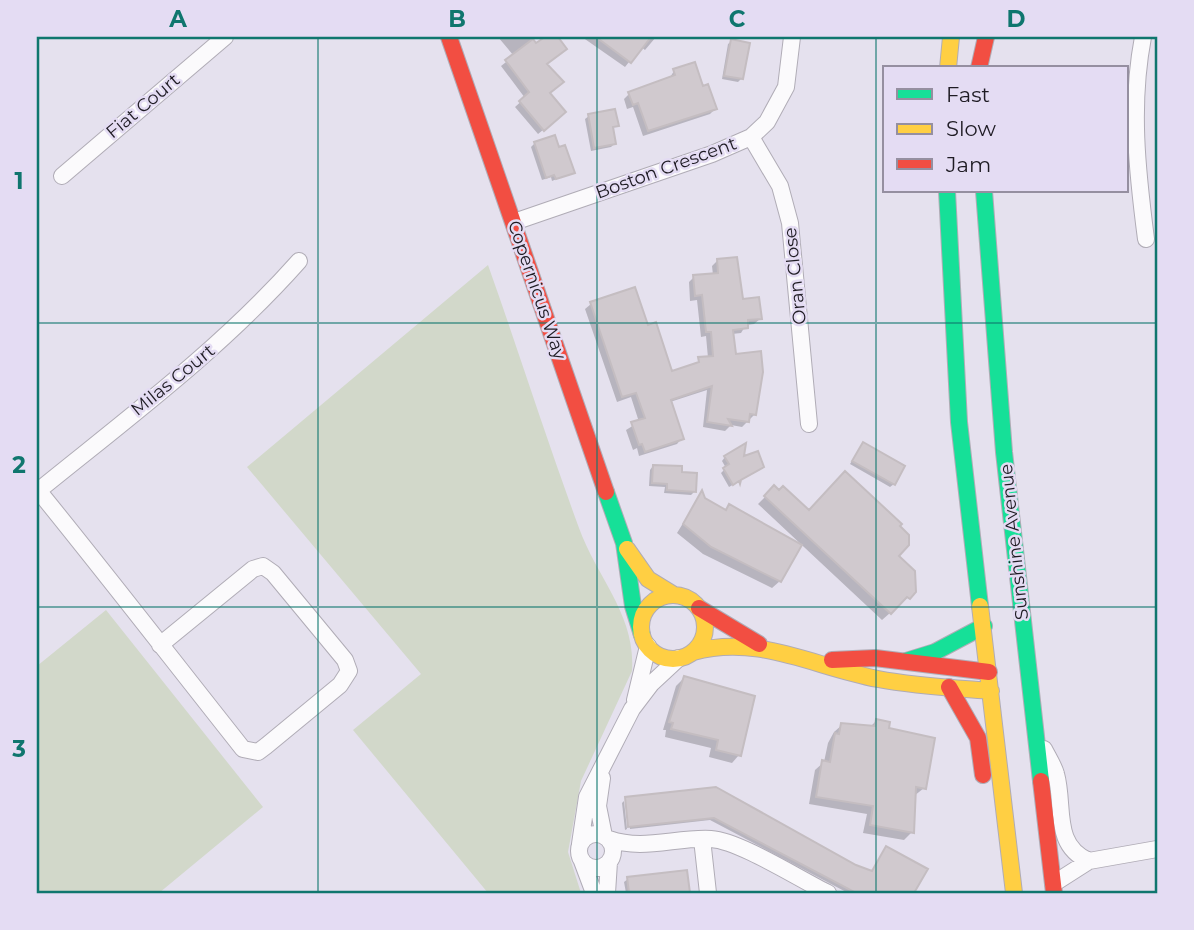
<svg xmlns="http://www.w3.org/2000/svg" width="1194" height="930" font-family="Montserrat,sans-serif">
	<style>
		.green { fill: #d2d8ca }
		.shadow { fill: #0003 }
		.building { fill: #d0c9ce; stroke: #c4bdc1; stroke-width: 2 }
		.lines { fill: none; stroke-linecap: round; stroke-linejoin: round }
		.street-casing { stroke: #b0acb6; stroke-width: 18 }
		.fast-casing { stroke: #b0acb6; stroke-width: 18 }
		.slow-casing { stroke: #b0acb6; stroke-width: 18 }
		.jam-casing { stroke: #b0acb6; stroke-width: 18 }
		.street { stroke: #fbfafc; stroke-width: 16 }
		.fast { stroke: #16e098; stroke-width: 16 }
		.slow { stroke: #ffcf43; stroke-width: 16 }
		.jam { stroke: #f24e42; stroke-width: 16 }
		.grid { fill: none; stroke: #0f766e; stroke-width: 2; stroke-opacity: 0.55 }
		.labels { text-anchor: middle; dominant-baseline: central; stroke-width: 5; stroke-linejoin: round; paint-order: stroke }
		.street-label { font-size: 18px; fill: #1e1b23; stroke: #e4dcf3 }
		.neatline { fill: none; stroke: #0f766e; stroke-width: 2.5 }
		.grid-label { font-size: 23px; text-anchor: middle; font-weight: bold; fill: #0f766e }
	</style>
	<rect width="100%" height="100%" fill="#e5e1ee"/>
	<path class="green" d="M488,265C519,352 547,441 579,528C597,578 636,615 632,671L581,781L568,852L581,893H488L353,730L421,674L247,467Z
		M106,610L263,807L159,893H37V666Z"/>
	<path class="shadow" d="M498,37H529L536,46L548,37H556L565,48L546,64L548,93L559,117L538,134L515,107L525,98L501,66L514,56Z
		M582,37H656L645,50L641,47L625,67Z
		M732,41L742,78L738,82L722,79L728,44Z
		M674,71L702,88L715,109L710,114L643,136L633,107L627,109L624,99L629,94L669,79Z
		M589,116L617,125L611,129L614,144L611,147L591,151L585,119Z
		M535,143L558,149L573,172L552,181L551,177L542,180L531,147Z
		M717,261L742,301L760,319L754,324L746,325L741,333L732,334L734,355L755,414L742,427L731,425L725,431L703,427L707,390L670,402L682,438L677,444L639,456L637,448L633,450L626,430L639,422L631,397L617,402L585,309L591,304L634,289L647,327L671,373L708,358L706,336L701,337L697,300L690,301L689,282L694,277L713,275L712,266Z
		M860,448L894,484L890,487L850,464Z
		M725,457L742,458L759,470L729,487L721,473L726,468L722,461Z
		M653,466L680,474L694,492L691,495L664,493L665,487L649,486L650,470Z
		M774,488L808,512L897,526L896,556L915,591L882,620L758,504Z
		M701,494L703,499L725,511L729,506L780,581L772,588L703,554L677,533Z
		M684,678L739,755L732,763L709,757L711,748L665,737L666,730H663L676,686Z
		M876,721L887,730L924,788L914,796L912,832L904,840L863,833L867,814L809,804L815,770L824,762L828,743L834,732L842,725L870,727Z
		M716,789L848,863L918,893H848L710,820L630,829L627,800Z
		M624,801L627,829L625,830L622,803Z
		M686,872L688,893H626L624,882L628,879Z"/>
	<path class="building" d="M545,37H558L567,49L547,64L564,82L550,93L566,112L544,131L519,101L529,92L505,60L533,39L536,43Z
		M596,37H651L631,63Z
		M731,39L750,43L743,79L724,76Z
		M695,62L703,86L708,84L717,109L648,131L638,103L633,105L628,92L675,75L673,69Z
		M615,109L619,126L613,127L616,144L594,148L588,114Z
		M555,135L559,147L565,145L575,173L556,179L554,175L546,178L534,142Z
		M737,257L743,299L759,297L762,319L748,320V328L733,330L736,354L761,351L763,372L756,415L750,414L749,422L728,419L732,426L707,422L712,386L671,400L684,439L645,452L642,444L639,445L631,422L645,418L636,393L622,397L590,302L635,287L648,325L656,322L672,371L699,362L698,357L713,356L711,332H706L702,295L695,296L693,275L718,273L717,259Z
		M863,442L905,466L895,485L852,461Z
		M746,443L744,456L758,451L764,467L741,480L740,484L739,481L733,485L723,468L729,464L724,456Z
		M653,465L682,466V472L697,473L696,492L667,490V484L652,483Z
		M845,471L902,524L900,526L909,535V545L899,556L915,571L916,592L910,599L907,597L891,614L764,496L774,485L779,490L783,486L809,510Z
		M702,490L705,498L726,510L729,504L802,545L781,582L711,547L683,524Z
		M684,676L755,696L741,756L716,750L718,740L671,729L673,723L669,722Z
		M876,719L890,722L889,728L935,738L926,789L916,787L914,833L870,825L873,806L816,797L822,760L830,762L835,733L839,734L841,723L875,726Z
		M716,787L856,865L872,871L886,846L928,869L914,893H856L714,818L628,827L625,797Z
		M687,870L690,893H629L627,877Z"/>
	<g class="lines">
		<defs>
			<path id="street" d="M1143,37C1130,105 1137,170 1146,239
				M751,137L780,186L790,223L809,424
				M62,176L225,37
				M514,222L712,154L751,137L767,122L786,87L792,37
				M37,489C107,575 174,662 243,749L258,752L266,746L340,685L349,671L345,660L273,573L263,566L253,569L160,645
				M38,491C128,418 222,348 299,261
				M635,700L648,646
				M1044,749C1048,757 1054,766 1056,774C1065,806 1052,845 1089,861
				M602,778L598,806L604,836
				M579 851a17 17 0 1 1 34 0a17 17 0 1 1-34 0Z
				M609,839C643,851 676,837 711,839C740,841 799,879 828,893
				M702,839L708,893
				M580,844L587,797L632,709L651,684L679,658
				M582,861L594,893
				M1053,884L1089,861L1157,849
				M607,893L609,862"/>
			<path id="fast" d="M947,191L959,422L980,606
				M984,191L1004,452L1041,781
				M606,492L624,543L633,606L642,635
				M906,661L935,652L984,626"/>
			<path id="slow" d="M948,68L951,37
				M627,549L648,579L674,595
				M641 627a32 32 0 1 1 64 0a32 32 0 1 1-64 0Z
				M980,606L1014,893
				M693,652C759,634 814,667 878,679C915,686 953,688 991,691"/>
			<path id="jam" d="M449,37L606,492
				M979,68L986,37
				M699,608L759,644
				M832,660L875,658L989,672
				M949,687L978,738L983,775
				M1041,781L1054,893"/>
		</defs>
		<use href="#street" class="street-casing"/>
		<use href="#fast" class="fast-casing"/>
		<use href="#slow" class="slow-casing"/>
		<use href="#jam" class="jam-casing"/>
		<use href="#street" class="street"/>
		<use href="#fast" class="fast"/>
		<use href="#slow" class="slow"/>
		<use href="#jam" class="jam"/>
	</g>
	<path class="grid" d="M318,37V893M597,37V893M876,37V893M37,323H1157M37,607H1157"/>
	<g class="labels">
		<g class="street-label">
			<text transform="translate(143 106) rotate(-40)">Fiat Court</text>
			<text transform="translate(666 168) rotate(-20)">Boston Crescent</text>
			<text transform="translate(795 276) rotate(-96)">Oran Close</text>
			<text transform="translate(537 290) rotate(71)">Copernicus Way</text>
			<text transform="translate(173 380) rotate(-39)">Milas Court</text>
			<text transform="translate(1014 542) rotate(-96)">Sunshine Avenue</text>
		</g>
	</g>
	<rect width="1194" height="930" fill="none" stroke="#e4dcf3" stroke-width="77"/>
	<rect x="883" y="66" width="245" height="126" fill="#e4dcf3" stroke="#958fa0" stroke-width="2"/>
	<rect x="897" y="89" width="35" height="10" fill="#16e098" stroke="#958fa0" stroke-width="2"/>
	<text x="946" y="102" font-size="21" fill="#1e1b23">Fast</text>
	<rect x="897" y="124" width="35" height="10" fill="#ffcf43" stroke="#958fa0" stroke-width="2"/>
	<text x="946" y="136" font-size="21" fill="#1e1b23">Slow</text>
	<rect x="897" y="159" width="35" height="10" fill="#f24e42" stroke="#958fa0" stroke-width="2"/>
	<text x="946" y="172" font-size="21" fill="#1e1b23">Jam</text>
	<rect x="38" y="38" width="1118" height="854" class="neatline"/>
	<g class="grid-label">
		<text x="178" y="27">A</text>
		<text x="457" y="27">B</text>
		<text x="737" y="27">C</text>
		<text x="1016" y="27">D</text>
		<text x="19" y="189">1</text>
		<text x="19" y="473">2</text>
		<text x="19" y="757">3</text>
	</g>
</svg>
